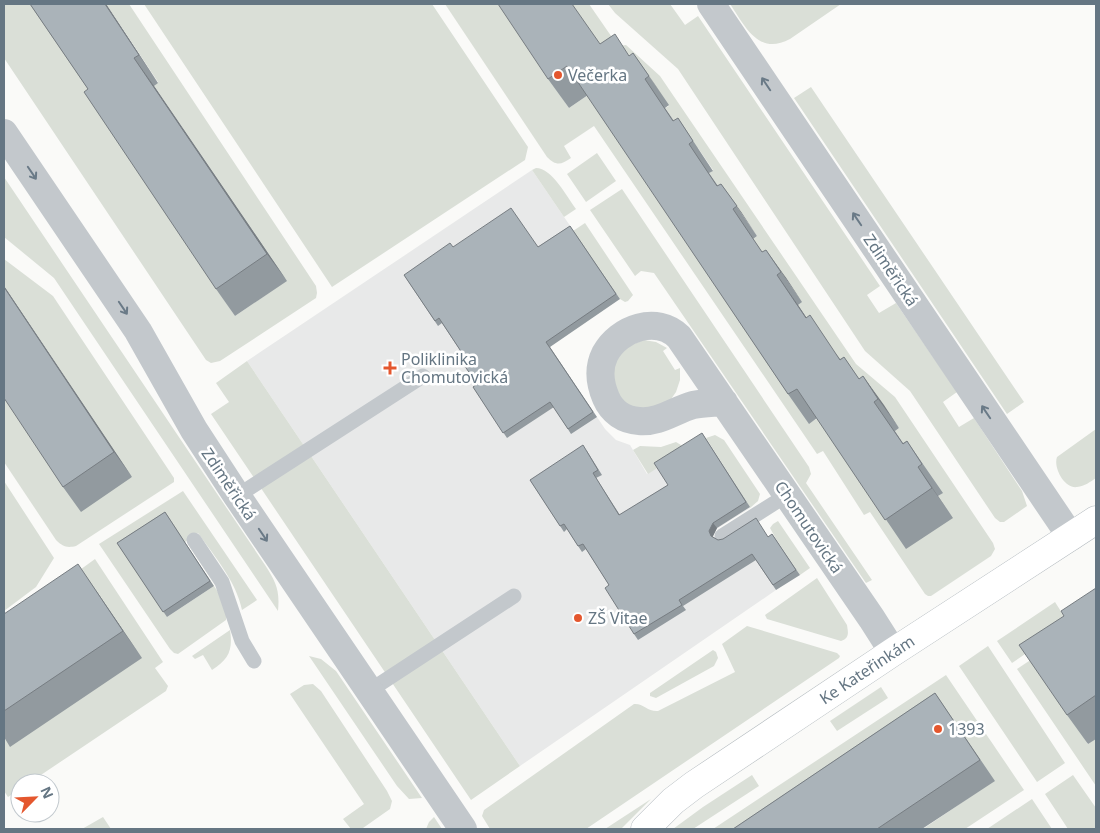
<svg xmlns="http://www.w3.org/2000/svg" width="1100" height="833" font-family="'Noto Sans',sans-serif">
	<style>
		.built { fill: #e8e9e9 }
		.green { fill: #dadfd7 }
		.lines { fill: none; stroke-linecap: round; stroke-linejoin: round }
		.secondary-casing { stroke: #b3babf; stroke-width: 29 }
		.lane { stroke: #c3c8cc; stroke-width: 15 }
		.street { stroke: #c3c8cc; stroke-width: 28 }
		.secondary { stroke: #fff; stroke-width: 28 }
		.wall { fill: #929a9f }
		.shaded-wall { fill: #777d82 }
		.building { fill: #aab3b9; stroke: #777d82 }
		.oneway { stroke: #6a7a87 }
		.poi-dot { fill: #e4572e; stroke: #fff; stroke-width: 2 }
		.labels { text-anchor: middle; dominant-baseline: central; stroke-width: 5; stroke-linejoin: round; paint-order: stroke }
		.poi-label { font-size: 16px; fill: #657683; stroke: #fff; text-anchor: start }
		.street-label { font-size: 16px; fill: #657683; stroke: #fff }
	</style>
	<rect width="100%" height="100%" fill="#fafaf8"/>
	<path class="built" d="M532,170L620,299L510,341L597,417L605,429L616,440L630,445L647,474L706,438L750,508L710,533L718,548L756,559L776,590L520,766L247,361Z"/>
	<path class="green" d="M4,4H31L107,116L103,119L235,316L286,281L154,86L158,82L106,4H129L316,286L317,293L316,298L220,361L211,363L206,360L4,58Z
		M144,4H432L528,147L525,160L332,287Z
		M445,4H498L569,108L588,95L809,423L818,418L952,518L938,496L942,493L923,473L895,431L899,428L884,406L845,367L830,345L826,347L798,305L801,302L787,279L782,282L753,239L757,236L742,213L738,216L709,173L713,170L698,148L694,151L665,108L669,106L616,77L567,4H589L618,46L626,45L660,76L856,364L895,397L993,543L995,549L991,556L931,596H928L925,594L870,512L864,515L823,451L817,454L594,126L564,146L571,158C561,165 556,166 547,157Z
		M608,4H670L685,25L698,16L880,286L867,295L879,313L896,303L957,392L943,402L959,427L974,418L1022,491L1027,506L1004,522H1000L995,518L910,391L865,351L678,69L615,13Z
		M730,4H841L790,39C758,56 745,26 730,4Z
		M811,87L1024,402L1007,414L794,98Z
		M597,153L616,181L586,202L567,174Z
		M536,168C552,168 567,197 576,209L564,217L532,170Z
		M4,177L265,565C276,582 280,590 278,611L54,278L4,237Z
		M622,189L809,467L811,474L806,483L872,580L866,583L654,273L641,271L635,276L590,210Z
		M585,223L633,295L628,301L625,302L620,299L573,231Z
		M4,259L53,296L174,478V482L76,546C67,548 63,547 56,540L4,462V397L132,478L4,286Z
		M644,340L656,342L667,348L663,351L675,370L680,368V380L676,392L669,402L646,411L623,403L611,382L614,358L621,349Z
		M247,361L520,766L471,800L211,414L229,402L216,383Z
		M1096,429V478C1090,482 1085,486 1077,487C1065,489 1053,468 1057,457Z
		M715,435L724,440L760,494L758,501L750,508L706,438Z
		M676,442L681,445L684,451L648,474L633,450L640,446L661,447Z
		M4,481L54,558L36,587L4,611Z
		M183,491L257,600L242,610C236,581 215,557 198,533L185,542L168,517L167,617L214,586C221,596 227,608 226,620L178,654L174,653L170,649L99,544Z
		M778,521L810,568L800,575L776,539L770,528L773,524Z
		M95,559L163,662L155,668L168,686L166,691L29,783H20V789L8,797L4,791V625Z
		M817,578L847,625C848,632 850,638 841,641L767,619L765,615Z
		M1055,602L1069,624L1012,663L997,641Z
		M1083,625L1087,744L1096,738V786L1017,669Z
		M747,626L837,653L840,656L839,658L586,829H490L482,816L484,810L634,704C643,703 648,712 658,711L735,672L722,644Z
		M230,630C233,650 229,659 212,670L203,655L195,659L192,656Z
		M988,646L1065,763L1037,782L959,666Z
		M713,650L716,652L718,658L714,666L656,698L650,696V693Z
		M309,656L321,659L336,671L422,798L409,799L397,786Z
		M946,675L1024,790L965,829H923L995,780L778,829H713Z
		M313,684L321,691L387,791L392,801L390,809L363,828L351,829L343,819L364,804L290,694L304,685Z
		M881,687L888,698L837,731L830,721Z
		M752,775L759,786L693,829H673L703,807Z
		M1073,775L1096,808V829H1068L1045,794Z
		M651,799L621,829H605Z
		M1032,799L1052,829H987Z
		M103,817L111,829H82Z
		M434,817L442,829H426L429,822Z"/>
	<g class="lines">
		<defs>
			<g id="secondary">
				<path id="s1" d="M645,829L673,801L694,785L893,652L1096,520"/>
			</g>
		</defs>
		<use href="#secondary" class="secondary-casing"/>
		<path class="lane" d="M237,496L423,376
			M722,536L787,495
			M194,540L222,582L242,641L254,661
			M369,691L514,596"/>
		<path class="street" d="M711,4L1071,537
			M4,133L138,331L194,430L237,496L463,829
			M724,402C714,403 703,403 693,405C675,410 659,423 639,421C624,420 612,412 606,398C600,384 598,368 605,354C619,328 657,315 679,337L872,619L893,652"/>
		<use href="#secondary" class="secondary"/>
	</g>
	<path class="wall" d="M30,4H106L158,83L154,86L287,281L235,316L216,289L88,89Z
		M600,44L630,56L633,53L669,105L665,108L674,121L678,118L713,171L709,173L718,186L721,184L757,236L753,239L762,252L766,250L802,302L798,305L806,317L840,359L844,357L859,379L863,376L899,428L895,431L903,443L907,441L943,493L938,496L953,518L906,549L817,418L809,424L788,394L588,95L569,108L548,79Z
		M570,226L620,299L550,347L597,417L571,434L554,407L507,438L473,387L477,384L466,359L442,323L438,326L404,275L453,247H538Z
		M4,286L132,477L81,512L63,487Z
		M702,433L750,507L717,528L713,536V537L718,540L768,537L772,534L800,575L776,590L756,560L683,606L686,610L638,640L634,634L609,585L586,549L582,552L567,529L564,532L530,480L587,451L602,475L596,478L620,515L668,485Z
		M165,512L214,586L167,617L117,543Z
		M1096,588V739L1088,744L1067,715L1064,616Z
		M97,592L142,658L10,747L4,737V614Z
		M935,693L995,781L922,829H733Z"/>
	<path class="shaded-wall" d="M105,4H106L158,83L139,55Z
		M633,53L654,83L669,105Z
		M134,58L154,86L287,281L267,254Z
		M721,184L742,213L757,236Z
		M766,250L787,279L802,302L781,272Z
		M777,275L798,305L826,347L806,318Z
		M4,286L132,477L114,452L4,287Z
		M863,376L884,405L899,428L878,399Z
		M918,467L938,496L953,518L932,488Z
		M713,523L717,528L713,536L714,541L711,536L709,531Z
		M78,564L97,592L142,658L123,631Z"/>
	<path class="building" d="M30,4H105L139,55L134,58L267,254L216,289L84,92L88,89Z
		M498,4H572L600,44L615,34L629,56L633,53L649,76L645,79L673,121L678,118L693,141L689,144L717,186L721,184L737,206L733,209L762,252L766,250L781,272L777,275L806,318L810,315L840,360L844,357L859,379L863,376L878,399L874,402L903,444L907,441L922,464L918,467L932,488L885,520L797,389L788,394L567,66L548,79Z
		M511,208L538,247L570,226L616,294L546,342L593,412L568,429L550,402L503,433L473,387L477,384L462,362L466,359L439,318L435,321L404,275L450,243L453,247Z
		M4,287L114,452L63,487L4,398Z
		M702,433L746,502L713,523L709,531L711,536L718,540L723,539L756,518L768,537L772,534L796,570L773,585L752,554L679,600L682,605L634,634L605,588L609,585L583,544L578,546L564,524L560,526L530,480L583,445L598,470L593,473L619,515L668,485L654,463Z
		M165,512L210,581L163,612L117,543Z
		M78,564L123,631L4,711V614Z
		M1096,588V695L1067,715L1019,645L1064,616L1061,611Z
		M935,693L980,760L877,829H733Z"/>
	<defs><path id="oneway-shaft" d="M-6 0H5M1.5-3L5.5 0L1.5 3" fill="none" stroke-width="1.6" stroke-linecap="round" stroke-linejoin="round" transform="scale(1.25)"/></defs>
	<g class="oneway">
		<use href="#oneway-shaft" transform="translate(766 84) rotate(-124)"/>
		<use href="#oneway-shaft" transform="translate(32 173) rotate(56)"/>
		<use href="#oneway-shaft" transform="translate(857 219) rotate(-124)"/>
		<use href="#oneway-shaft" transform="translate(123 308) rotate(56)"/>
		<use href="#oneway-shaft" transform="translate(986 412) rotate(-124)"/>
		<use href="#oneway-shaft" transform="translate(263 535) rotate(56)"/>
	</g>
	<g class="poi-dot">
		<circle cx="558" cy="75" r="5"/>
		<path d="M387.5 360.5h5v5h5v5h-5v5h-5v-5h-5v-5h5z"/>
		<circle cx="578" cy="618" r="5"/>
		<circle cx="938" cy="729" r="5"/>
	</g>
	<g class="labels">
		<g class="poi-label">
			<text x="568" y="75">Večerka</text>
			<text x="401" y="359">Poliklinika<tspan x="401" dy="18">Chomutovická</tspan></text>
			<text x="588" y="618">ZŠ Vitae</text>
			<text x="948" y="729">1393</text>
		</g>
		<g class="street-label">
			<text transform="translate(891 270) rotate(56)">Zdiměřická</text>
			<text transform="translate(229 484) rotate(56)">Zdiměřická</text>
			<text transform="translate(809 527) rotate(56)">Chomutovická</text>
			<text stroke="none"><textPath href="#s1" startOffset="274">Ke Kateřinkám</textPath></text>
		</g>
	</g>
	<rect width="1100" height="833" fill="none" stroke="#657683" stroke-width="10"/>
	<g transform="translate(35 798) rotate(66)"><circle r="24" fill="#ffffff" stroke="#c1c8cd"/>
	<path d="M0-4L9 19L0 12L-9 19Z" fill="#e4572e"/>
	<text y="-8" font-size="14" font-weight="bold" text-anchor="middle" fill="#657683">N</text>
	</g>
</svg>
